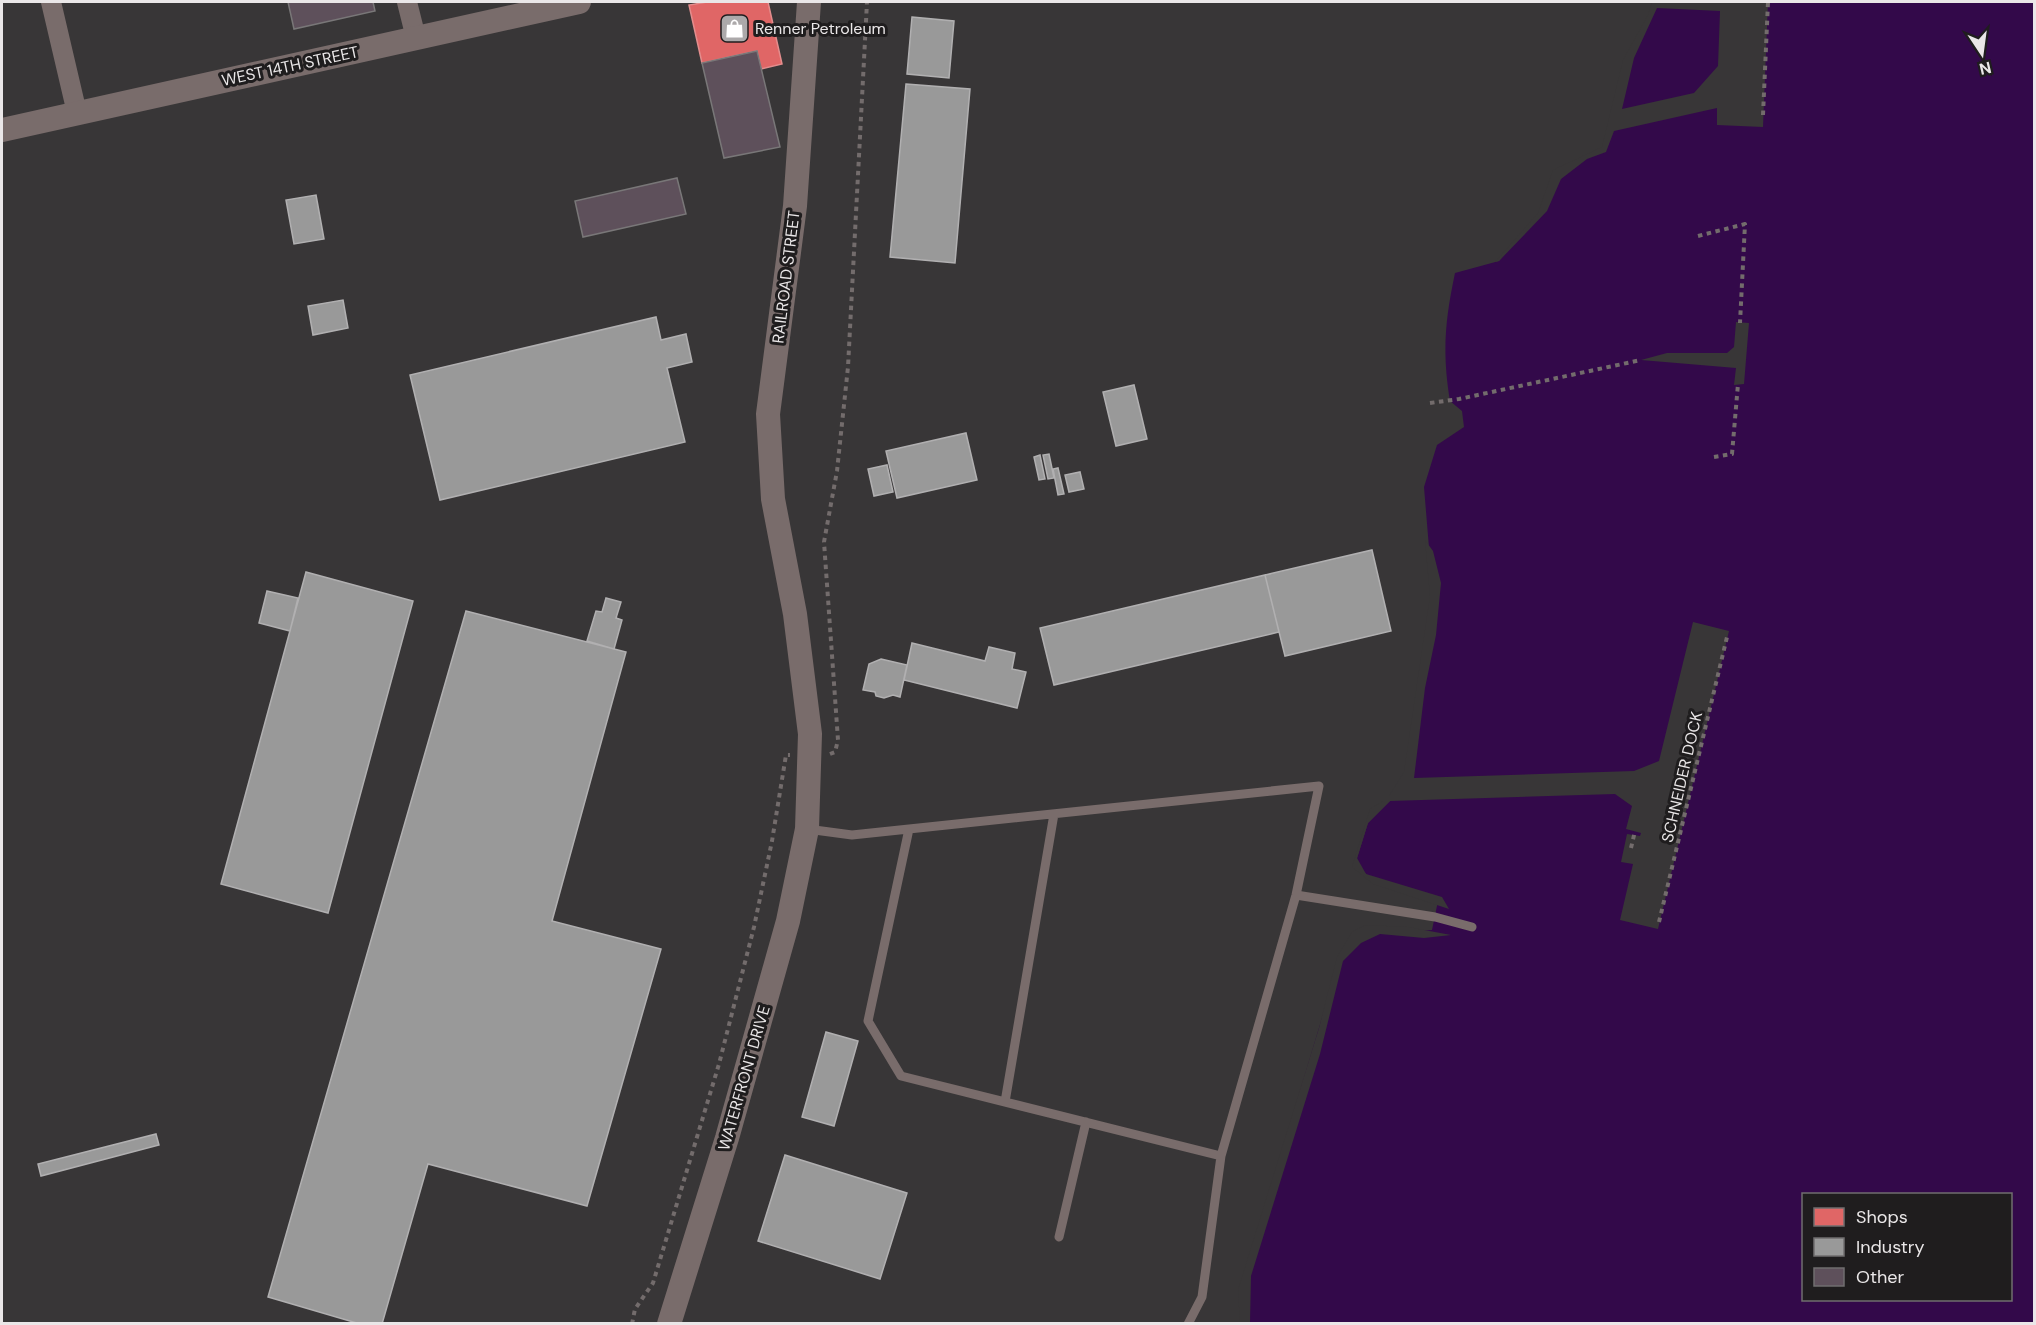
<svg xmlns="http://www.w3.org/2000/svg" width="2036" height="1325" font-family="'DM Sans',sans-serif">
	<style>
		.water { fill: #33094a; fill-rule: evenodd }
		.pier { fill: #383637; fill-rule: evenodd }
		.shops { fill: #e06666; stroke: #e38d8d; stroke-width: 1.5 }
		.industry { fill: #999; stroke: #b1b0b1; stroke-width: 1.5 }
		.building { fill: #5e505b; stroke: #797778; stroke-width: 1.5 }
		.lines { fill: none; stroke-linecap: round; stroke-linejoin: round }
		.path { stroke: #736c6c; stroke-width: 4; stroke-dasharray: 4.5 4.5; stroke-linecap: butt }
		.service { stroke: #796c6b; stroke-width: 9 }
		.minor { stroke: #796c6b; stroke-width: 20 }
		.tertiary { stroke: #796c6b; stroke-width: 24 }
		.labels { text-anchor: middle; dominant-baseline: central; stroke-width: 6; stroke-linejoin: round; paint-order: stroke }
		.poi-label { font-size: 16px; fill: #eae7e8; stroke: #1f1d1e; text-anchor: start }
		.street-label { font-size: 16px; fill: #eae7e8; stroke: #1f1d1e }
	</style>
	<rect width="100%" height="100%" fill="#383637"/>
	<path class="water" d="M1652,2H2034V1323L1243,1324L1240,1291L1340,958L1355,934L1432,930L1438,901L1375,881L1355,865L1368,823L1390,801L1407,773L1433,596L1424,487L1437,445L1464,427L1462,411L1450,401C1442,352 1445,321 1455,273L1499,261L1540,215L1556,172L1604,149L1626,61L1651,16ZM1804,1194H2010V1300H1804Z"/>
	<path class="pier" d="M1652,2H1768L1763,127L1717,125V108L1614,131L1606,152L1587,159L1561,179L1547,211L1499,261L1495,262L1538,213L1553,170L1602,147L1623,60L1648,15ZM1657,8L1720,11L1718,66L1694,93L1622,109L1634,58Z
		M1736,322L1749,323L1744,384L1734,385L1736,368L1641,360L1667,353H1727L1734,347Z
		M1425,540L1433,551L1441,583L1436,635L1425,688L1414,778L1634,771L1659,761L1693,622L1729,631L1658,929L1620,920L1633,864L1621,862L1627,834L1640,836L1641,833L1626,829L1632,806L1615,794L1390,801L1368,823L1357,858L1366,874L1442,897L1449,909L1373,884L1352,867L1370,809L1383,801H1389V796L1404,772L1430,596Z
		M1365,925L1408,927L1451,935L1424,938L1380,934L1361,943L1343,961L1320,1054L1251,1276L1250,1323L1240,1324L1238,1290L1319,1028L1337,957L1352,932Z"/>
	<path class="shops" d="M707,2H768L782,64L761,69L757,51L702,63L689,5Z"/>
	<path class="industry" d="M912,17L954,21L949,78L907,74Z
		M906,84L970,89L955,263L890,257Z
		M316,195L324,239L294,244L286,200Z
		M343,300L348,328L313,335L308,306Z
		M656,317L661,340L686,334L692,362L667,368L685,442L440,500L410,375Z
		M1134,385L1147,439L1116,446L1103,392Z
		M966,433L977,480L897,498L886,451Z
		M1049,454L1054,478L1048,479L1043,455Z
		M1040,455L1045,479L1039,480L1034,457Z
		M887,465L893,492L874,496L868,469Z
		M1058,468L1064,494L1058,495L1053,469Z
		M1080,472L1084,489L1069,492L1065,475Z
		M1372,550L1391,631L1285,656L1265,575Z
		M306,572L413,601L328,913L221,884Z
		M1265,575L1279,632L1054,685L1040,628Z
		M267,591L298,598L290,631L259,623Z
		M606,598L621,602L616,618L622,620L614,649L587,641L596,611L602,612Z
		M466,611L626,652L552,921L661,949L587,1206L428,1164L382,1324H360L268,1297Z
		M912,643L985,661L989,647L1015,653L1012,669L1026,672L1017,708L904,680Z
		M881,659L907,665L900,697L893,695L884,698L876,696L875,692L863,690L869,664Z
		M826,1032L858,1041L834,1126L802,1117Z
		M156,1134L159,1145L41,1176L38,1164Z
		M785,1155L907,1193L880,1279L758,1241Z"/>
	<path class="building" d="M288,2H373L375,11L294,29Z
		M757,51L780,147L724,158L702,63Z
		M677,178L686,214L583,237L575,201Z"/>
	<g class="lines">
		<path class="path" d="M1763,115L1768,2
			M1698,236L1745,224L1740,323
			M1430,403L1459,399L1641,360
			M1714,457L1732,454L1738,384
			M830,754L835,752L838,740L824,542L837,471L848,367L867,2
			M1631,848L1635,831
			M1659,922L1727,637
			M632,1324L635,1309L653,1283L719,1064L754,927L772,841L786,755H790"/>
		<path class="service" d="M807,829L852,835L1319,786L1296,895L1221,1156L1202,1297L1188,1324
			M909,829L868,1021L901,1076L1221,1156
			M1296,895L1435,917L1472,927
			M1005,1102L1054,814
			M1059,1237L1086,1122"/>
		<path class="minor" d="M51,2L77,113
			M407,2L416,38"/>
		<path class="tertiary" d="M2,130L579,2
			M669,1324L727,1138L788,921L807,829L810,734L795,614L773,499L768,414L795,206L809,2"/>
	</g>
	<defs>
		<symbol id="shop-square" viewBox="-11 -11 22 22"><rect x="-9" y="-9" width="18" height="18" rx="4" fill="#aca9aa" stroke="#1f1d1e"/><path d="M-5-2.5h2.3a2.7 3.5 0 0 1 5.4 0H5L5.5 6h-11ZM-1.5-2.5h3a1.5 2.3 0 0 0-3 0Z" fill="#fff"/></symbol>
	</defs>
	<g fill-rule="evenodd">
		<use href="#shop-square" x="718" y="12" width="33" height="33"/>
	</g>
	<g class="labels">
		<g class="poi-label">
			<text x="755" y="28">Renner Petroleum</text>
		</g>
		<g class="street-label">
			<text transform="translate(290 66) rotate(-12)">WEST 14TH STREET</text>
			<text transform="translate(786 277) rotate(-83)">RAILROAD STREET</text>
			<text transform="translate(1682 777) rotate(-77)">SCHNEIDER DOCK</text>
			<text transform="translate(744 1078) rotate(-74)">WATERFRONT DRIVE</text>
		</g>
	</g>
	<rect width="2036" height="1325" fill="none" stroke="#eae7e8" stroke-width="6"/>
	<rect x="1802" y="1193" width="210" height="108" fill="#1f1d1e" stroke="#706e6f" stroke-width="1.5"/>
	<rect x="1814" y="1208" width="30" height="18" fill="#e06666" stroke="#706e6f" stroke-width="1.5"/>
	<text x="1856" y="1223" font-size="18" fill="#eae7e8">Shops</text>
	<rect x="1814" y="1238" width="30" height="18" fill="#999999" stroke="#706e6f" stroke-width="1.5"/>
	<text x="1856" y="1253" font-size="18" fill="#eae7e8">Industry</text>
	<rect x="1814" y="1268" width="30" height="18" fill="#5e505b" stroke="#706e6f" stroke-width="1.5"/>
	<text x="1856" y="1283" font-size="18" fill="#eae7e8">Other</text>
	<g transform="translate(1982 54) rotate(167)" stroke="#1f1d1e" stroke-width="4.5" paint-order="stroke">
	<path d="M0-4.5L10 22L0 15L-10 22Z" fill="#eae7e8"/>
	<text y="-9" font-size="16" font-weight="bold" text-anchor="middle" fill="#eae7e8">N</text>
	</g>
</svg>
